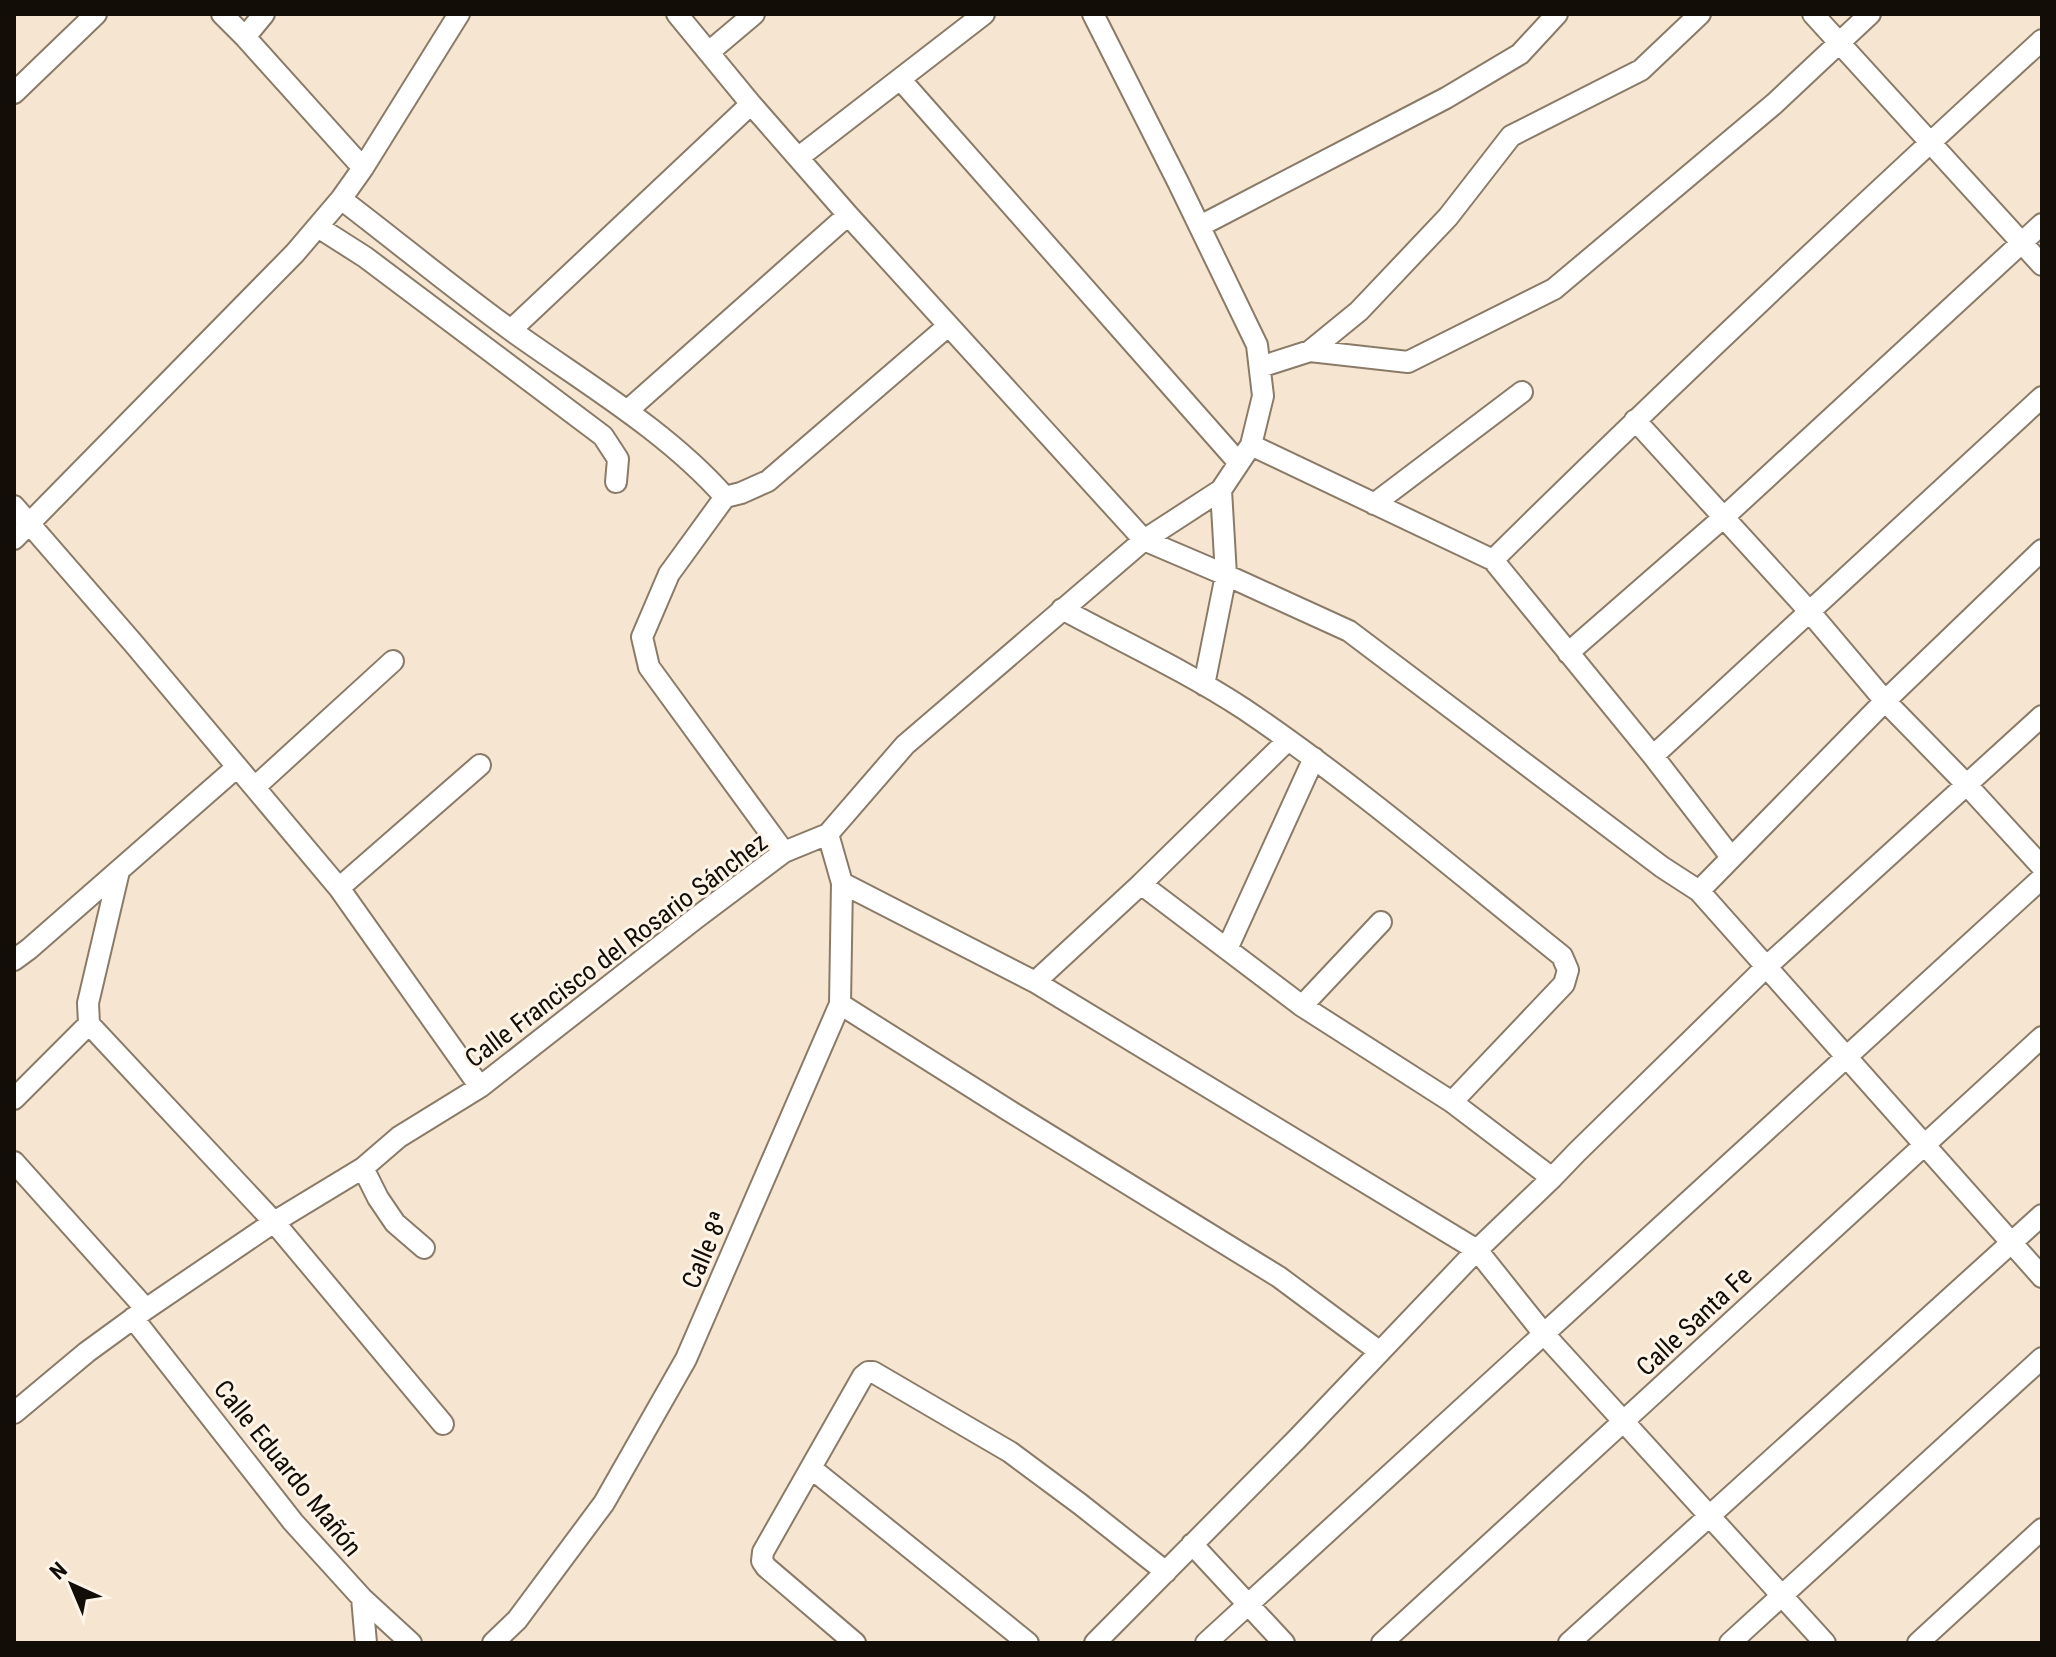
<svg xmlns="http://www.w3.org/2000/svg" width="2056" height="1657" font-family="'Roboto Condensed',sans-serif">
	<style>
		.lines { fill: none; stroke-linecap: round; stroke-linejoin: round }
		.minor-casing { stroke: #8a7b69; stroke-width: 24 }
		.minor { stroke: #fff; stroke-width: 20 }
		.labels { text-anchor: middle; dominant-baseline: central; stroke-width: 6; stroke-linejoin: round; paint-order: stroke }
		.street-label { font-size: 26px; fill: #120d07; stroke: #fef4e8 }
	</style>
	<rect width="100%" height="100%" fill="#f6e5d1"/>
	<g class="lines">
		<defs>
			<path id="minor" d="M222,14L245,37L363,168
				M677,14L751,104L848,215L1144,540L1226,575L1349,631L1662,867L1699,891
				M1813,14L2042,265
				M245,37L264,14
				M709,52L754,14
				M900,79L1239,463
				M14,93L96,14
				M799,157L984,14
				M341,199C399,243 455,290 515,333C585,383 668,432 725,497L669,574L642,637L649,667L784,852
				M1200,226L1446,98L1520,54L1557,14
				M318,227L365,257L603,436L618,459L616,482
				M511,330L751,104
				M1310,351L1408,362L1554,289L1774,104L1870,14
				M1260,367L1310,351L1359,311L1448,217L1511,136L1641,70L1700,14
				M627,411L848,215
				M1635,420L1809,611L1885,701L1967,785L2042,867
				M1251,445L1493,560L1653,756L1731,857
				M725,497L741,493L768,481L948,326
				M1374,504L1522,392
				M14,506L134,644L339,888L480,1087
				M14,539L295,253L341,199L363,168L459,14
				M2042,550L1885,701L1699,891L2042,1277
				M1493,560C1672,383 1856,210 2042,40
				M1062,609C1123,642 1186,671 1244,709C1355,784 1457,872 1562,956L1568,970L1564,984L1452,1102
				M1568,653L1724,517L2042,224
				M1204,685L1226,575L1221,490
				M1653,756L2042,397
				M255,787L393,661
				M119,871L88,1003L89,1024L274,1222L443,1424
				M842,883L1035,982L1477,1250L1544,1334L1825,1643
				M1141,884L1302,1006L1452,1102L1552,1178
				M339,888L480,765
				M1227,949L1314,758
				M14,960L29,949L237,767
				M1035,982L1141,884L1288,740
				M840,1004L1008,1110L1279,1277L1380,1352
				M1302,1006L1381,922
				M14,1099L89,1024
				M14,1162L146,1309
				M363,1168L378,1198L395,1223L424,1248
				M133,1318L293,1522L362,1598L411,1643
				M14,1413L87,1352L146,1309L274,1222L363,1168L399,1137L480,1087L696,918L784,852L828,834L905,745L1144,540L1221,490L1251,445L1263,396L1257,345L1178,182L1093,14
				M811,1468L1028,1643
				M1192,1544L1284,1643
				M362,1598L366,1643
				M493,1643L517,1620L604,1503L686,1359L840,1004L842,883L828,834
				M855,1643L766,1567L762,1561L763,1552L863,1376L868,1372H873L1010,1452L1080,1504L1166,1572
				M1095,1643L1297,1439L1477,1250L1552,1178L1577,1152L1765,968L2042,716
				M1206,1643L2042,878
				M1382,1643L2042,1037
				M1569,1643L2042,1215
				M1730,1643L2042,1358
				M1918,1643L2042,1529"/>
		</defs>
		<use href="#minor" class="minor-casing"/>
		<use href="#minor" class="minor"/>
	</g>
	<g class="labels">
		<g class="street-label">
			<text transform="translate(616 950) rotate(-37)">Calle Francisco del Rosario Sánchez</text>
			<text transform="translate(705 1250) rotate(-67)">Calle 8ª</text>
			<text transform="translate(1694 1321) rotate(-43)">Calle Santa Fe</text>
			<text transform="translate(288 1468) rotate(51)">Calle Eduardo Mañón</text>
		</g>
	</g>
	<rect width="2056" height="1657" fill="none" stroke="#120d07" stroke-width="32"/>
	<g transform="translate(72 1585) rotate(316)" stroke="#fef4e8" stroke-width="6" paint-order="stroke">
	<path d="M0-6L14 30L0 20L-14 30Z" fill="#120d07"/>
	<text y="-12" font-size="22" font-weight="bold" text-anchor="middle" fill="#120d07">N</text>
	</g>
</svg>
